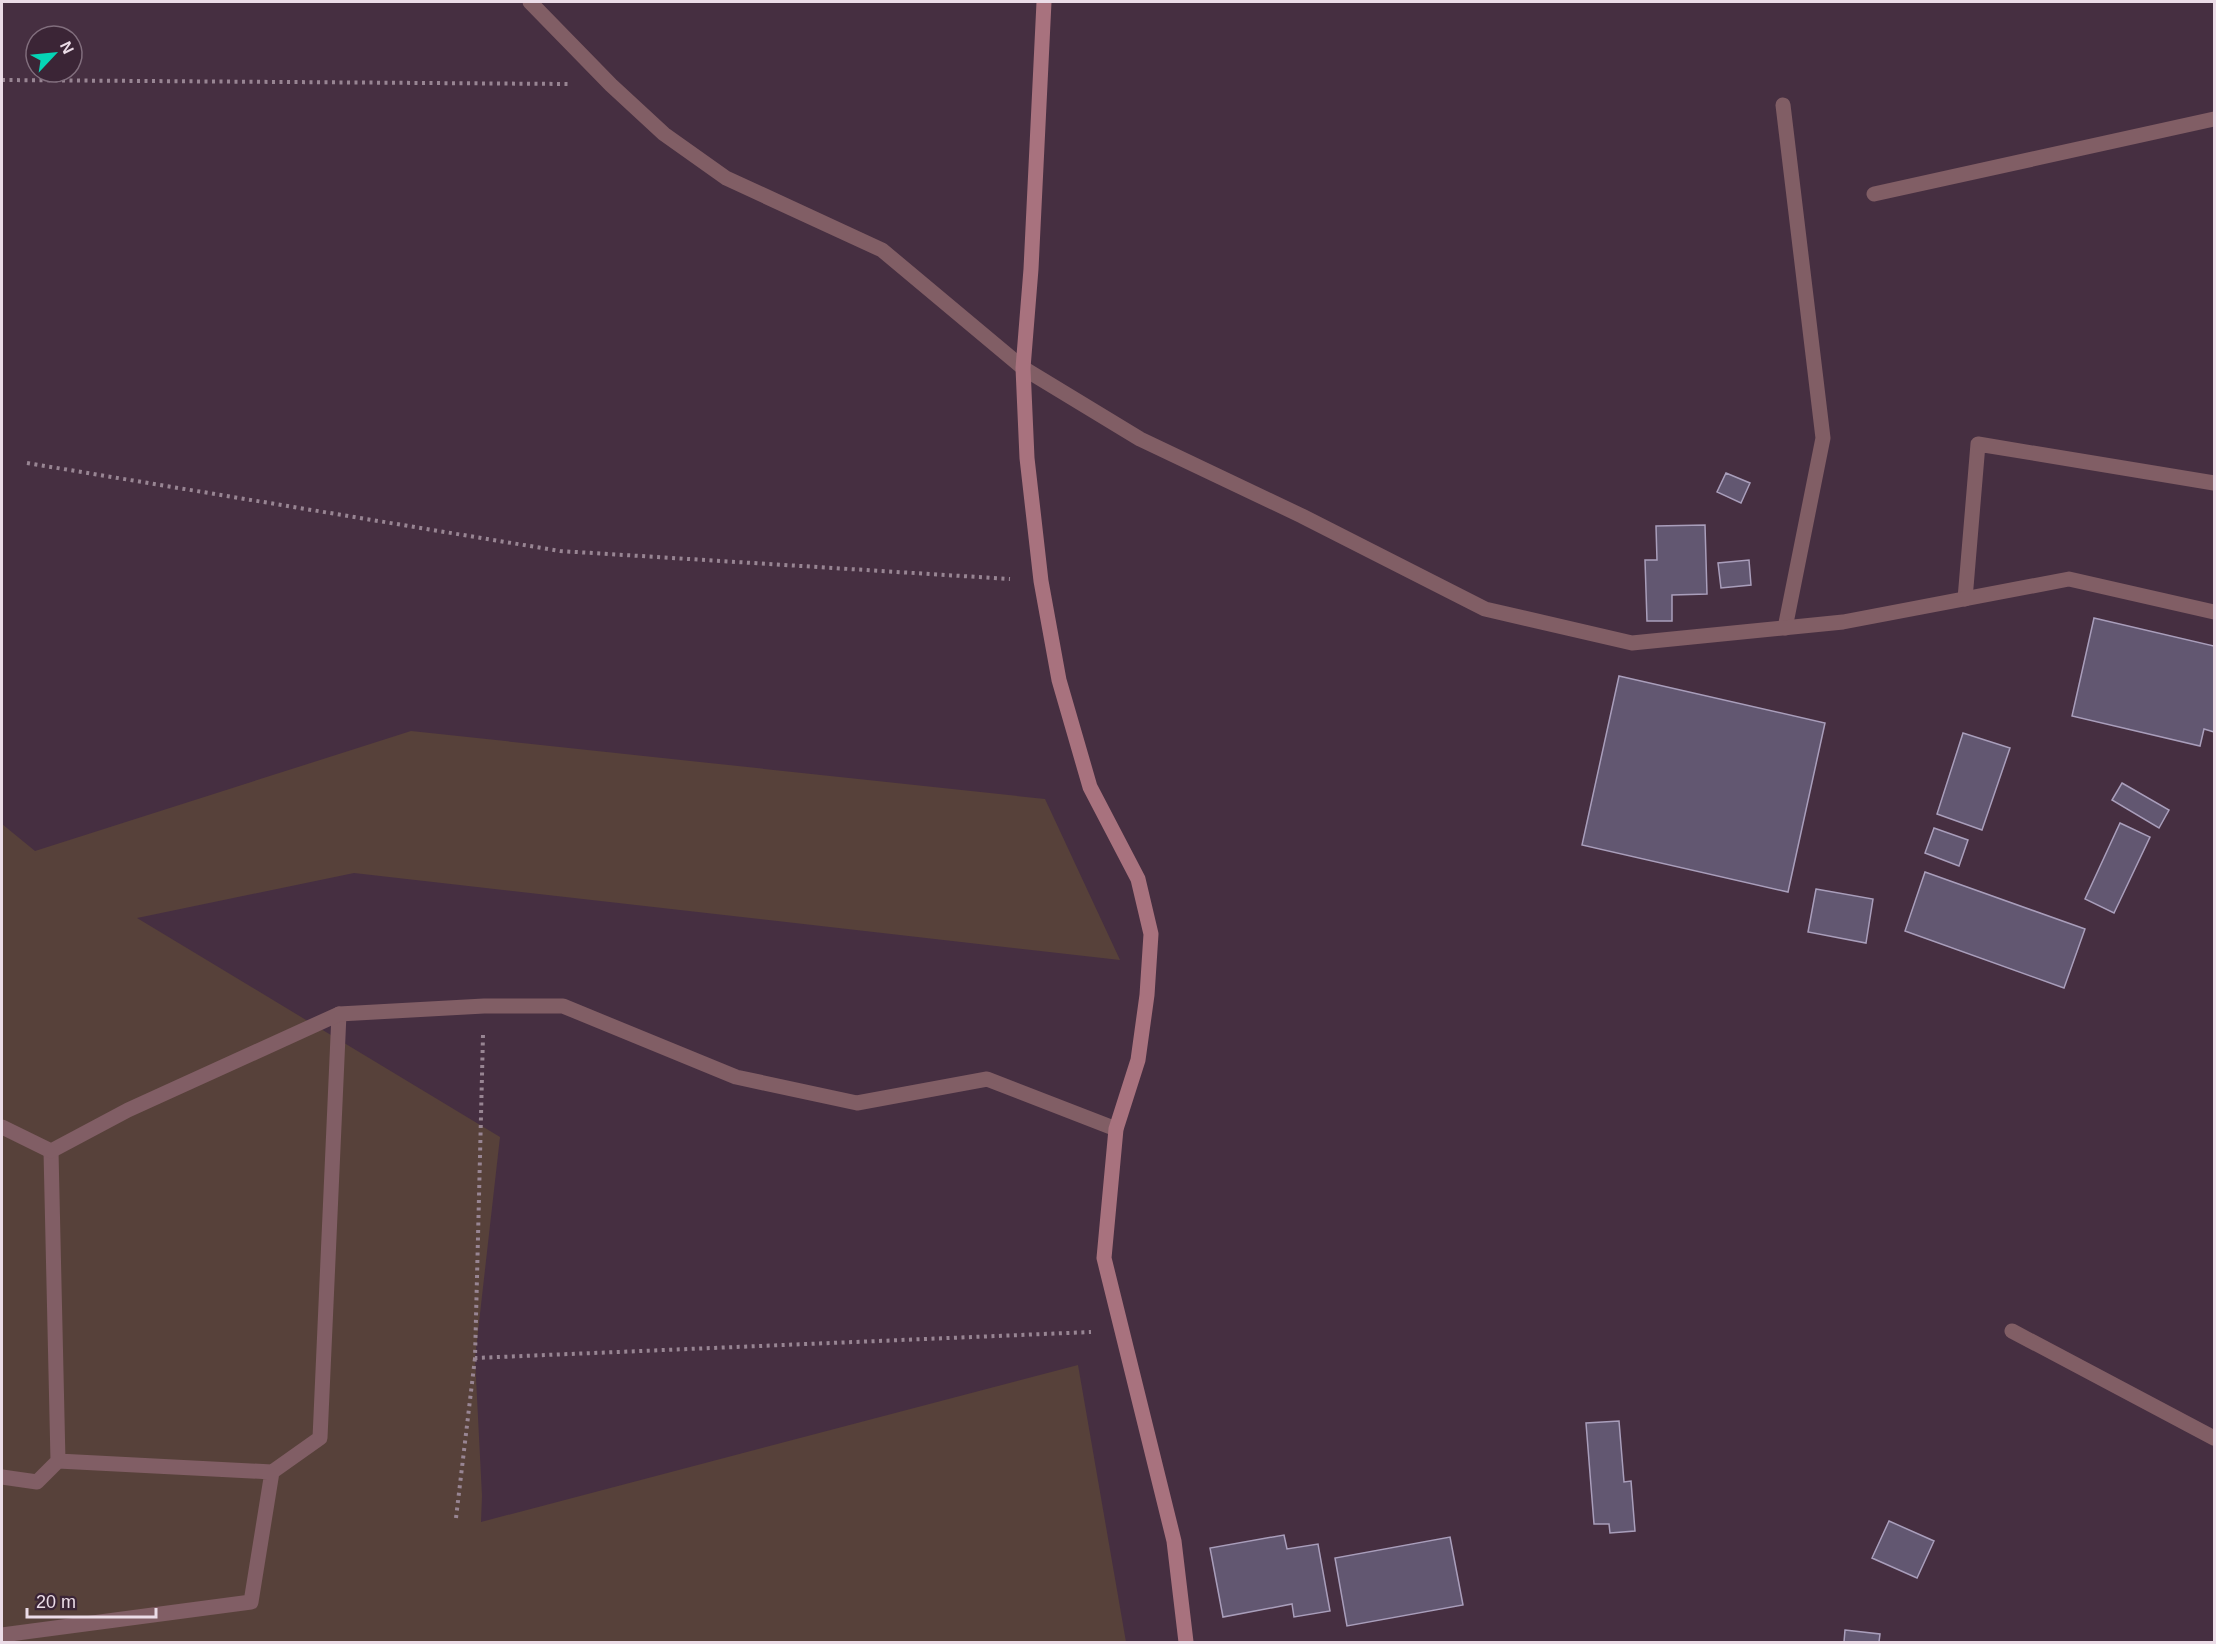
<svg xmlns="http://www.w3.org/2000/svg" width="2216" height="1644" font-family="Arial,sans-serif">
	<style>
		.green { fill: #57413a }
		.building { fill: #625771; stroke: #a99ebb; stroke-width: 1.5 }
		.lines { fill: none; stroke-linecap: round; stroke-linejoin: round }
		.path { stroke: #988593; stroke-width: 4; stroke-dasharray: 3 4.5; stroke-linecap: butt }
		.lane { stroke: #815e65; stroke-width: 15 }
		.street { stroke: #815e65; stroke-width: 15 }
		.secondary { stroke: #a8727e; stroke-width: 15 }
	</style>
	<rect width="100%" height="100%" fill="#462f41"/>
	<path class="green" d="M411,731L1045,799L1120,960L354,873L137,918L500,1137L475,1358L482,1496L481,1522L1078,1365L1126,1642H2V824L35,851Z"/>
	<path class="building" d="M1726,473L1750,483L1741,503L1717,492Z
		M1705,525L1707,594L1672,595V621H1647L1645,560H1657L1656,526Z
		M1749,560L1751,585L1721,588L1718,563Z
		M2094,618L2214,646V732L2204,729L2200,746L2072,716Z
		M1619,676L1825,723L1788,892L1582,845Z
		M1963,733L2010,748L1982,830L1937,814Z
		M2122,783L2169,810L2159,828L2112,800Z
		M2120,823L2150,837L2114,913L2085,899Z
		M1934,828L1968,840L1959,866L1925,853Z
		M1925,872L2085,929L2064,988L1905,931Z
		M1816,889L1873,899L1866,943L1808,932Z
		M1619,1421L1624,1482L1631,1481L1635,1531L1610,1533L1609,1524H1594L1586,1423Z
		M1889,1521L1934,1541L1917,1578L1872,1558Z
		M1284,1535L1287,1549L1318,1544L1330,1611L1294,1617L1292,1604L1223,1617L1210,1548Z
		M1450,1537L1463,1605L1347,1626L1335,1558Z
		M1845,1630L1880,1634L1879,1642H1844Z"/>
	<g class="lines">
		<path class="path" d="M2,80L568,84
			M27,463L560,551L1010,579
			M483,1035L475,1358L1091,1332
			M456,1518L475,1358"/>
		<path class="lane" d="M1783,105L1823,438L1785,628
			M1874,194L2214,119
			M1965,599L1978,444L2214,483
			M51,1151L58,1461
			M2012,1331L2214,1438
			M2,1477L37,1482L58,1461L272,1472
			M2,1635L251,1602L272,1472L320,1438L339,1014"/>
		<path class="street" d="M530,2L611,85L664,134L726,178L882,250L1023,368L1140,439L1302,516L1485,609L1632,643L1843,622L2069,579L2214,612
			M2,1127L51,1151L128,1110L339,1014L484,1006H563L736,1077L857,1103L987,1079L1116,1129"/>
		<path class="secondary" d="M1044,2L1031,269L1023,368L1027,458L1041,581L1059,680L1090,787L1138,879L1151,934L1147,995L1138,1060L1116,1129L1104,1258L1174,1541L1186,1642"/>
	</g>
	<rect width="2216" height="1644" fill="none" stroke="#ebdce7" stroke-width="6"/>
	<g transform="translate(54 54) rotate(64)"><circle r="28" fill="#3b2536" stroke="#816e7d" stroke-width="1.5"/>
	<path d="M0-4.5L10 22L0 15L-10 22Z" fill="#05d5b6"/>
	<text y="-9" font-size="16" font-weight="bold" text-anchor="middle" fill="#ebdce7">N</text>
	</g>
	<path d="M27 1608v9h129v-9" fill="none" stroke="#ebdce7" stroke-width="3"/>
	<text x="36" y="1608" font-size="18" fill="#ebdce7" stroke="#3b2536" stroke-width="4.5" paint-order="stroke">20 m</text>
</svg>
